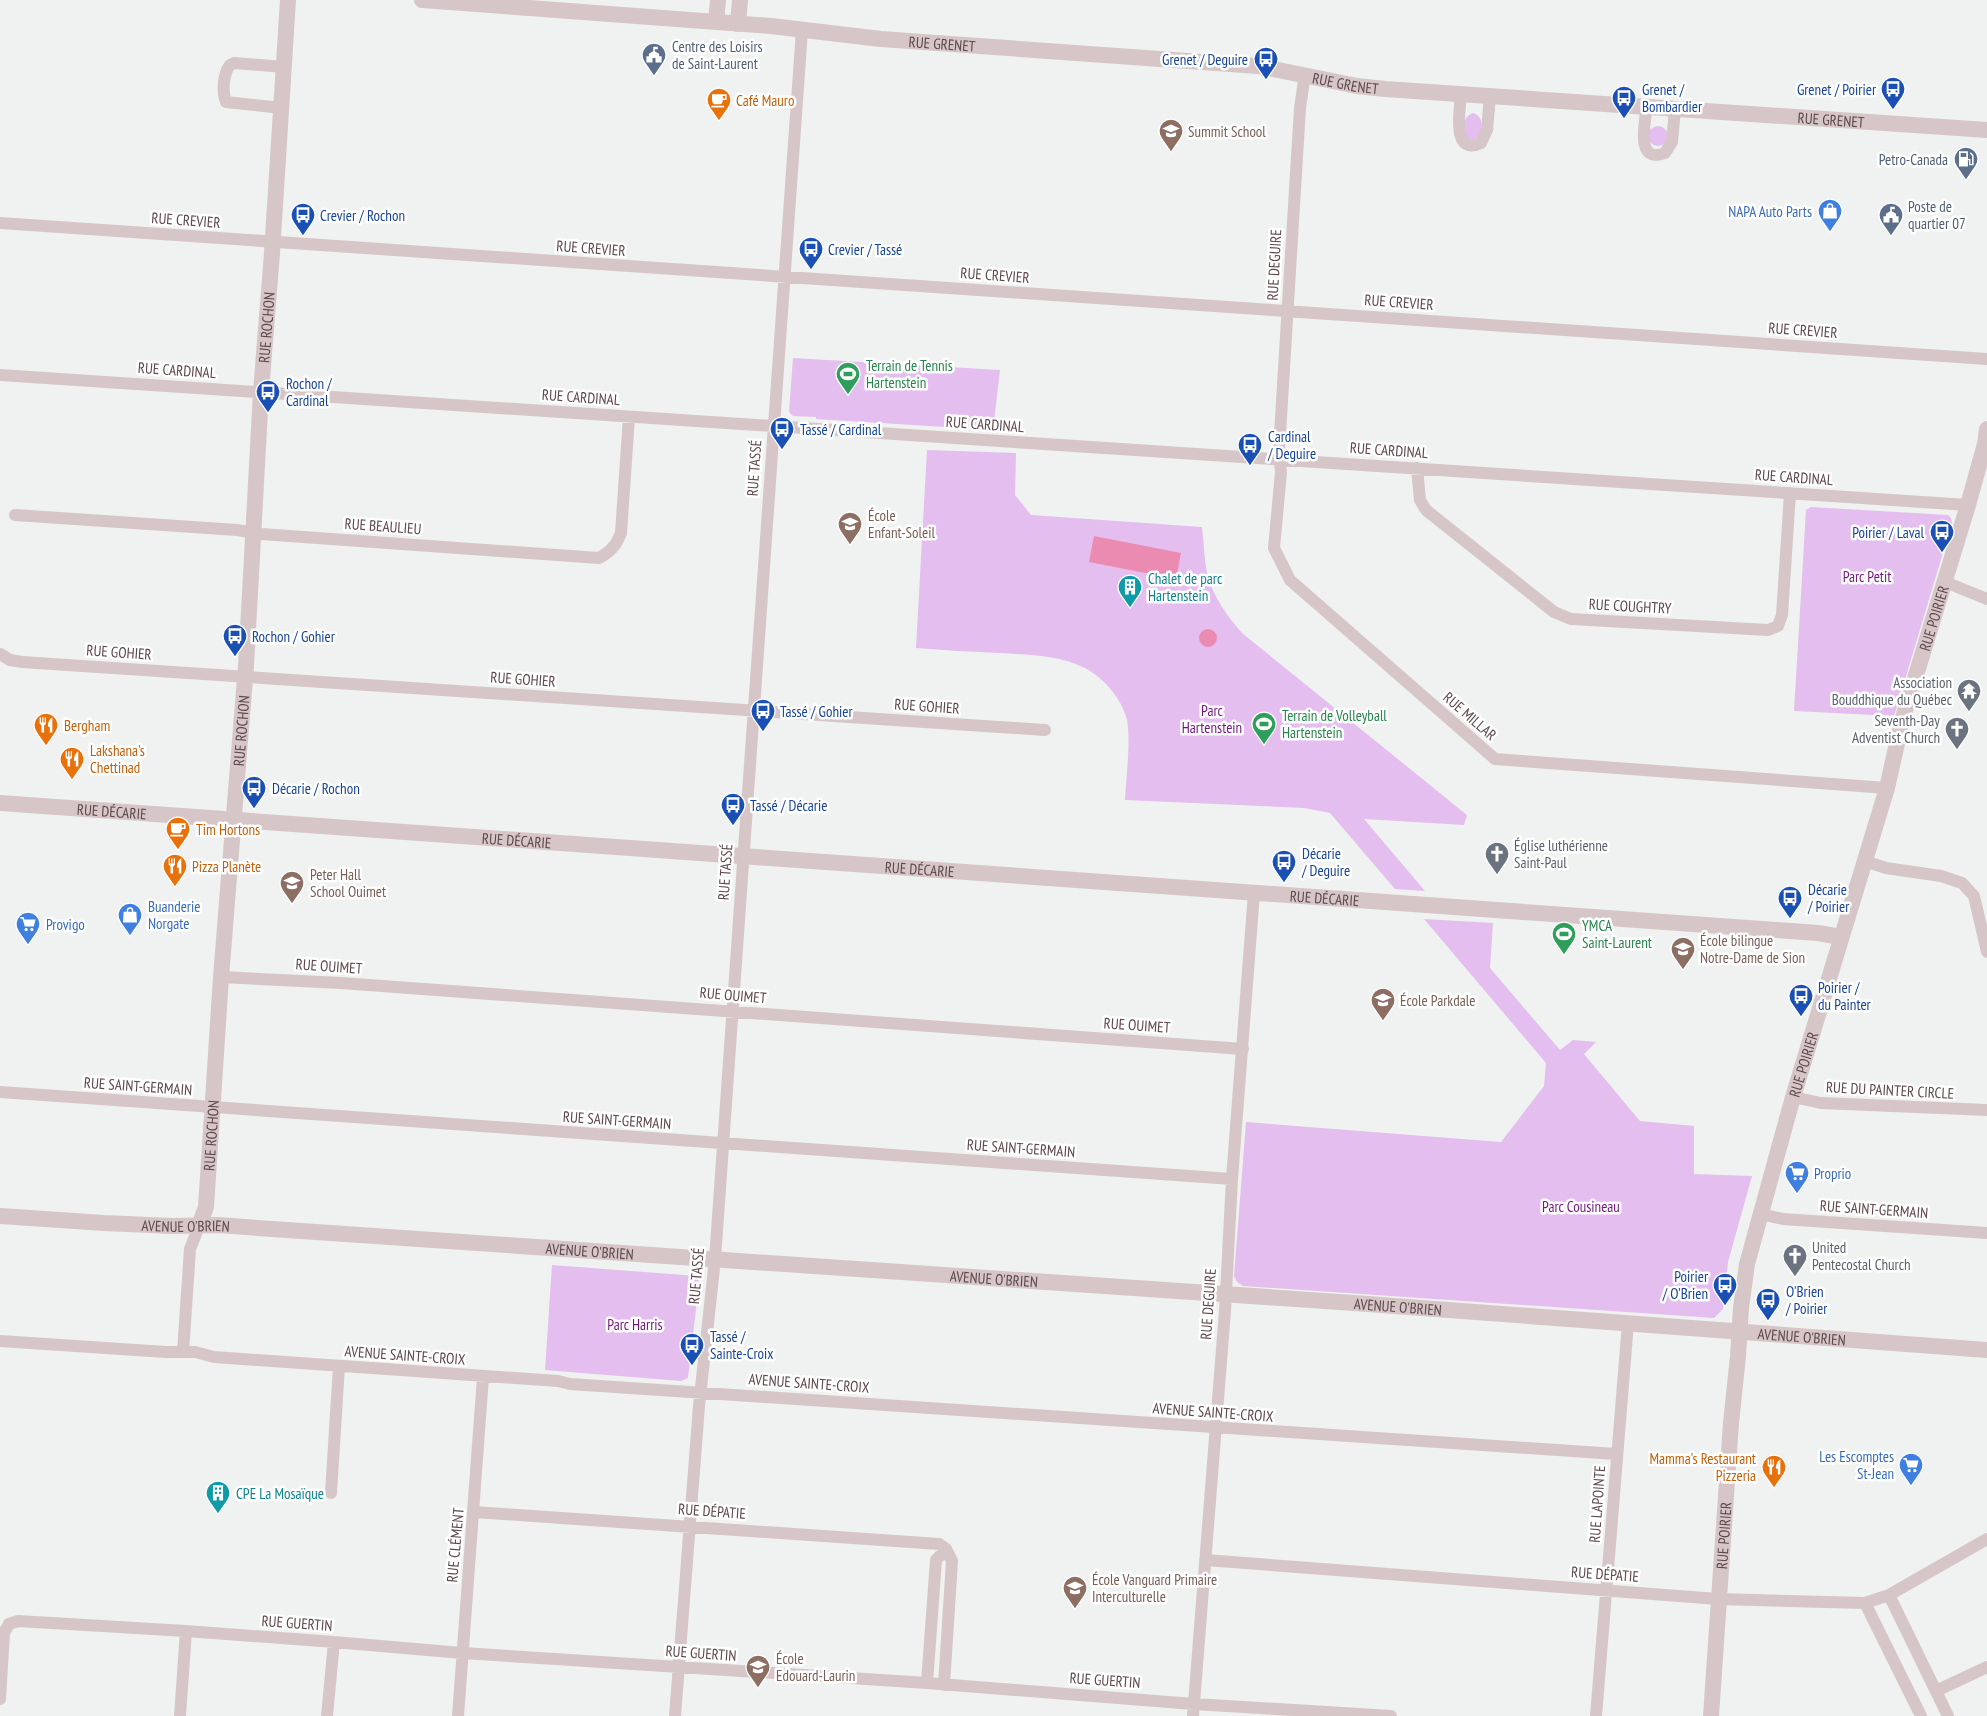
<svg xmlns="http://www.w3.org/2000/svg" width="1987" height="1716" font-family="'PT Sans Narrow',sans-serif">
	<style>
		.green { fill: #e4beef }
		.water { fill: #ec8bb2 }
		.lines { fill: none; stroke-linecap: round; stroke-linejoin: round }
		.minor { stroke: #d6c6c8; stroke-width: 12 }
		.tertiary { stroke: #d6c6c8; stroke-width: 16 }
		.labels { text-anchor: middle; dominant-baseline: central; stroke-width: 5; stroke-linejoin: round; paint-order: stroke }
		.street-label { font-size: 15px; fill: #5d474a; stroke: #fff }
		.service-label { font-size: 15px; fill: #4e5e75; stroke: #fff; text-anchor: start }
		.transit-label { font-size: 15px; fill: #164399; stroke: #fff; text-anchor: start }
		.food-label { font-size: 15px; fill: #c56008; stroke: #fff; text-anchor: start }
		.education-label { font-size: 15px; fill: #785e54; stroke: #fff; text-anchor: start }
		.shop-label { font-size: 15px; fill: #366cbe; stroke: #fff; text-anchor: start }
		.leisure-label { font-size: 15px; fill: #27864d; stroke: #fff; text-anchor: start }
		.park-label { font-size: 15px; fill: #73177f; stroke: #fff }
		.culture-label { font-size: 15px; fill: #0d838f; stroke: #fff; text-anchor: start }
		.worship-label { font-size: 15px; fill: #5b616d; stroke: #fff; text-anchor: end }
	</style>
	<rect width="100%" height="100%" fill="#eff2f0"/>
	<path class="green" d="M1473,113C1483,116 1483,126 1480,135L1474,140L1467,139C1465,129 1461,117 1473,113Z
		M1648 136a10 10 0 1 1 20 0a10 10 0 1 1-20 0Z
		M793,358L1000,370L993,430L816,419V417L793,416L789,412Z
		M927,450L1016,453L1015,495L1031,515L1202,527C1204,543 1204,561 1208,577C1214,598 1228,617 1242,633L1467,815L1464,825L1364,819L1425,891L1395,889L1330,813L1304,808L1125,800C1126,777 1131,742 1127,720C1122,699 1104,678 1085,668C1059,655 1028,655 999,653C972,652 944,650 916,648Z
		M1811,507L1948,515L1951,518L1952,523L1894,716L1794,711L1806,510Z
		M1424,919L1493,923L1490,968L1560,1050L1573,1040L1596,1042L1584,1054L1640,1121L1694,1126V1174L1752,1176L1728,1262L1723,1309L1714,1318L1243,1286L1237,1282L1234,1276L1246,1122L1501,1142L1544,1086L1546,1063Z
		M552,1265L697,1276L699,1283L688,1378L681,1381L545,1370Z"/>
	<path class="water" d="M1094,536L1181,553L1176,579L1089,562Z
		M1199 638a9 9 0 1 1 18 0a9 9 0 1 1-18 0Z"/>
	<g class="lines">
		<path class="minor" d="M1305,74L1300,108L1279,450L1281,472L1274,548L1290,580L1495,759L1887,788
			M1461,94C1460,109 1451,157 1481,143L1487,130L1490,96
			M1647,107C1645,121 1635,165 1665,153L1672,142L1675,109
			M282,108L226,102C222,92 223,74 230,65L234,63L284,67
			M0,223L1987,359
			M0,375L1968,505
			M1417,468L1420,500L1426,510L1554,612L1571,619L1768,630L1778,626L1782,615L1790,493
			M15,515L237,530L261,534L599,558C610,552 616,546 621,533L629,417
			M1945,582L1987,599
			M0,654L10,660L22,662L1045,730
			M1864,861L1886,868L1941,876L1962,883L1974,896L1987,952
			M221,977L341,983L1243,1049
			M0,1092L1232,1179
			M1793,1097L1821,1103L1987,1110
			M1760,1214L1783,1219L1987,1233
			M0,1341L166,1352H195L214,1357L558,1381L570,1384L1616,1454
			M183,1352L190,1249L199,1226
			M331,1493L339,1366
			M474,1512L939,1544L946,1549L952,1561L944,1685
			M1205,1560L1718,1599L1865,1603L1889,1595L1987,1539
			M1889,1595L1948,1716
			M1865,1603L1921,1716
			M927,1683L936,1560L946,1549
			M1936,1691L1987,1667
			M0,1699L4,1633L9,1624L18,1621L186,1631L334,1642L462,1653L927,1683L1194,1704L1391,1716
			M180,1716L186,1631
			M327,1716L334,1642
			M458,1716L483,1377
			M675,1716L699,1406L715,1259L802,30
			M1193,1716L1225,1311L1232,1179L1254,893
			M1596,1716L1628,1323"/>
		<g class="tertiary">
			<path id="s1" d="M422,0L771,26L881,39L1258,66L1357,86L1385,89L1987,130"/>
			<path d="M716,22L718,0"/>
			<path d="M738,24L740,0"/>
			<path id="s2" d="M0,803L1818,933L1841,937"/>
			<path id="s3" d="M0,1216L104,1223L172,1226L218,1225L272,1229L1354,1303L1987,1350"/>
			<path id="s4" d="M199,1226L206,1207L221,977L246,666L261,392L272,253L288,0"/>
			<path id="s5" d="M1711,1716L1731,1423L1738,1356L1741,1308L1747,1264L1793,1097L1887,788L1902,721L1968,505L1985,444L1987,429"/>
		</g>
	</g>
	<defs>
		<symbol id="civic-pin" viewBox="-11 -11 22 30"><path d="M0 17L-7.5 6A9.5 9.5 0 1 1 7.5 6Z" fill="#5c6f8a" stroke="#fff"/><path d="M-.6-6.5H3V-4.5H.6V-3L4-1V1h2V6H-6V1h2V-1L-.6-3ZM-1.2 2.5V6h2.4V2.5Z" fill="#fff"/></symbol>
		<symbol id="bus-pin" viewBox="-11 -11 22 30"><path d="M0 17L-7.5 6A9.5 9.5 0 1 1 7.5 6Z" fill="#1a4fb4" stroke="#fff"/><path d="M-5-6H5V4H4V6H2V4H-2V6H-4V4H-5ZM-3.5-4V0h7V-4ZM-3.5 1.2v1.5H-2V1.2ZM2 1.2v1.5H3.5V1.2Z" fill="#fff"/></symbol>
		<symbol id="cafe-pin" viewBox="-11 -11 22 30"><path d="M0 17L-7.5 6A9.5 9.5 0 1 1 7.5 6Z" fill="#e8710a" stroke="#fff"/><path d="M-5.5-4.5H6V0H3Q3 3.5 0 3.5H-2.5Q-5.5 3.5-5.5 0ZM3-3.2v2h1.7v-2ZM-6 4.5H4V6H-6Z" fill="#fff"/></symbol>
		<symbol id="school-pin" viewBox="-11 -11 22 30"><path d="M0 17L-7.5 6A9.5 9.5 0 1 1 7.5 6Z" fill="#8d6e63" stroke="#fff"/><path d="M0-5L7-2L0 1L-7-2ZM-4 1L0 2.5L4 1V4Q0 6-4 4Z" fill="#fff"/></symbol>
		<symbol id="fuel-pin" viewBox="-11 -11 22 30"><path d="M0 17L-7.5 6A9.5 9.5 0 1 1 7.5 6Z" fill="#5c6f8a" stroke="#fff"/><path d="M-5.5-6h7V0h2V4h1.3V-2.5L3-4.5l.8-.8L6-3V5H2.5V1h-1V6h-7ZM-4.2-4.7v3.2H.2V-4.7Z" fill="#fff"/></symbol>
		<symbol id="shop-pin" viewBox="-11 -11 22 30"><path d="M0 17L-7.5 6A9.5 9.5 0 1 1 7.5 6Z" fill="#3f7fe0" stroke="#fff"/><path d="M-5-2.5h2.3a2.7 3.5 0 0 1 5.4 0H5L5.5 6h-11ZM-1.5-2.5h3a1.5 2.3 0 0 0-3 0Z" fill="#fff"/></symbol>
		<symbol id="stadium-pin" viewBox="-11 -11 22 30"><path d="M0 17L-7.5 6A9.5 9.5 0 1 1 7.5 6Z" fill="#2e9e5b" stroke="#fff"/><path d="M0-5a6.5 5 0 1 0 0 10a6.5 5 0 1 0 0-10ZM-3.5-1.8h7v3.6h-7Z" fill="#fff"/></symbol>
		<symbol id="building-pin" viewBox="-11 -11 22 30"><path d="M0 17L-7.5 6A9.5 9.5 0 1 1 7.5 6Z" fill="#0f9aa8" stroke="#fff"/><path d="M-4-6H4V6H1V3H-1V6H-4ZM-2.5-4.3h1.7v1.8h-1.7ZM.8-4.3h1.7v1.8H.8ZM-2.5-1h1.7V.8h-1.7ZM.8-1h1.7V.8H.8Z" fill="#fff"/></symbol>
		<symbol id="temple-pin" viewBox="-11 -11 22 30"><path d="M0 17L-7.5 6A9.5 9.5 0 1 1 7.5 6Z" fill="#6b7280" stroke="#fff"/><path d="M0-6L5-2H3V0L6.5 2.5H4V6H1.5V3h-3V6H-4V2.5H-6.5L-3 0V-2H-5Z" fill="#fff"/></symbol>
		<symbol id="restaurant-pin" viewBox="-11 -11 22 30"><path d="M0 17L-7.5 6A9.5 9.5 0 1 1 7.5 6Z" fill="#e8710a" stroke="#fff"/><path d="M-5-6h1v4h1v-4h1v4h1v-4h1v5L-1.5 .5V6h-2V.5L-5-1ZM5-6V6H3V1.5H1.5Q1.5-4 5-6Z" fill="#fff"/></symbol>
		<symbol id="church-pin" viewBox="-11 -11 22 30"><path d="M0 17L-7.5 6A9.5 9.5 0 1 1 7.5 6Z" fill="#6b7280" stroke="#fff"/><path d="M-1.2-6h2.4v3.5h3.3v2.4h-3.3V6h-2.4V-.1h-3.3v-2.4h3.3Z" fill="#fff"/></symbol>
		<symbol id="supermarket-pin" viewBox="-11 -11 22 30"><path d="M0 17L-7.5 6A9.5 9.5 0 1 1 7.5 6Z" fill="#3f7fe0" stroke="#fff"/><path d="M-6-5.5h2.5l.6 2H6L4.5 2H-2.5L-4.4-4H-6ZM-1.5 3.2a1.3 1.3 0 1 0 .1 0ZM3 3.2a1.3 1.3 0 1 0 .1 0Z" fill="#fff"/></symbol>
	</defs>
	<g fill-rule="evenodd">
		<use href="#civic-pin" x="640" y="41" width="28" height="38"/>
		<use href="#bus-pin" x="1252" y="45" width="28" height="38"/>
		<use href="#bus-pin" x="1879" y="75" width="28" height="38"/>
		<use href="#bus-pin" x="1610" y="84" width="28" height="38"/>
		<use href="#cafe-pin" x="705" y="86" width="28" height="38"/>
		<use href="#school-pin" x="1157" y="117" width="28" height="38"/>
		<use href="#fuel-pin" x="1952" y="145" width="28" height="38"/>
		<use href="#shop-pin" x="1816" y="197" width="28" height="38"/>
		<use href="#bus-pin" x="289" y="201" width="28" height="38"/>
		<use href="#civic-pin" x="1877" y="201" width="28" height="38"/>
		<use href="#bus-pin" x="797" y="235" width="28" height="38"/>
		<use href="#stadium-pin" x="834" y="360" width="28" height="38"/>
		<use href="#bus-pin" x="254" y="378" width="28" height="38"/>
		<use href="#bus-pin" x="768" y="415" width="28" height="38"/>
		<use href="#bus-pin" x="1236" y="431" width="28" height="38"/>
		<use href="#school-pin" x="836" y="510" width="28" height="38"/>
		<use href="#bus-pin" x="1928" y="518" width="28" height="38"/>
		<use href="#building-pin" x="1116" y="573" width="28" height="38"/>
		<use href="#bus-pin" x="221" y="622" width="28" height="38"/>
		<use href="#temple-pin" x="1955" y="677" width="28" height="38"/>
		<use href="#bus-pin" x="749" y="697" width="28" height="38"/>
		<use href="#stadium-pin" x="1250" y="710" width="28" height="38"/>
		<use href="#restaurant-pin" x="32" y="711" width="28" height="38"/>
		<use href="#church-pin" x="1943" y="715" width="28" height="38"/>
		<use href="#restaurant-pin" x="58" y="745" width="28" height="38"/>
		<use href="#bus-pin" x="240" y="774" width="28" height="38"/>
		<use href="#bus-pin" x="719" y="791" width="28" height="38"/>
		<use href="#cafe-pin" x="164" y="815" width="28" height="38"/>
		<use href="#church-pin" x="1483" y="840" width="28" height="38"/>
		<use href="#bus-pin" x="1270" y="848" width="28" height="38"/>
		<use href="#restaurant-pin" x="161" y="852" width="28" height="38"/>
		<use href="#school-pin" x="278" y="869" width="28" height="38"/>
		<use href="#bus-pin" x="1776" y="884" width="28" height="38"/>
		<use href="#shop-pin" x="116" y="901" width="28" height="38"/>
		<use href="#supermarket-pin" x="14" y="910" width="28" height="38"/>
		<use href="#stadium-pin" x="1550" y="920" width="28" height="38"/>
		<use href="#school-pin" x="1669" y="935" width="28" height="38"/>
		<use href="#bus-pin" x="1787" y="982" width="28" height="38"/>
		<use href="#school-pin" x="1369" y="986" width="28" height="38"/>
		<use href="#supermarket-pin" x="1783" y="1159" width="28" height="38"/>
		<use href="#church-pin" x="1781" y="1242" width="28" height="38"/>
		<use href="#bus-pin" x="1711" y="1271" width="28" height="38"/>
		<use href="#bus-pin" x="1754" y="1286" width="28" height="38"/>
		<use href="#bus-pin" x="678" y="1331" width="28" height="38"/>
		<use href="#supermarket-pin" x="1897" y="1451" width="28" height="38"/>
		<use href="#restaurant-pin" x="1760" y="1453" width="28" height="38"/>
		<use href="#building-pin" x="204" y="1479" width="28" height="38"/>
		<use href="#school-pin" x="1061" y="1574" width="28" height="38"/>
		<use href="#school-pin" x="744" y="1653" width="28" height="38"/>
	</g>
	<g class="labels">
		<g class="street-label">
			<text stroke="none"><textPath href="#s1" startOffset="522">RUE GRENET</textPath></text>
			<text stroke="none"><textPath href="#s1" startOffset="928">RUE GRENET</textPath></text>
			<text stroke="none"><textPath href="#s1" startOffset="1415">RUE GRENET</textPath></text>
			<text transform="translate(186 220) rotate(4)">RUE CREVIER</text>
			<text transform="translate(591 248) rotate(4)">RUE CREVIER</text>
			<text transform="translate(1274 265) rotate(-87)">RUE DEGUIRE</text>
			<text transform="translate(995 275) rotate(4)">RUE CREVIER</text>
			<text transform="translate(1399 302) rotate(4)">RUE CREVIER</text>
			<text stroke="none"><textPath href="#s4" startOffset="902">RUE ROCHON</textPath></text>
			<text transform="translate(1803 330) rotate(4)">RUE CREVIER</text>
			<text transform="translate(177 370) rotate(4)">RUE CARDINAL</text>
			<text transform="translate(581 397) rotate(4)">RUE CARDINAL</text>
			<text transform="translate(985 424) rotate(4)">RUE CARDINAL</text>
			<text transform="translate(1389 450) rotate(4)">RUE CARDINAL</text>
			<text transform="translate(754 468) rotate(-86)">RUE TASSÉ</text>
			<text transform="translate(1794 477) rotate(4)">RUE CARDINAL</text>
			<text transform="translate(383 526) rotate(4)">RUE BEAULIEU</text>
			<text transform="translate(1630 606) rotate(3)">RUE COUGHTRY</text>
			<text stroke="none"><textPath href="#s5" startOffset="1126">RUE POIRIER</textPath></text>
			<text transform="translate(119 652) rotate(4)">RUE GOHIER</text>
			<text transform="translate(523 679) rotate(4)">RUE GOHIER</text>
			<text transform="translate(927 706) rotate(4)">RUE GOHIER</text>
			<text transform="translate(1470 716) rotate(41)">RUE MILLAR</text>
			<text stroke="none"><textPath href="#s4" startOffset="498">RUE ROCHON</textPath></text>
			<text stroke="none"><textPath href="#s2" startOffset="112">RUE DÉCARIE</textPath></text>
			<text stroke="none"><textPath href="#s2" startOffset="518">RUE DÉCARIE</textPath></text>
			<text stroke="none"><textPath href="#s2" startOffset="922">RUE DÉCARIE</textPath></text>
			<text transform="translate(725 872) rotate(-86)">RUE TASSÉ</text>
			<text stroke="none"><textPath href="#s2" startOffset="1328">RUE DÉCARIE</textPath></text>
			<text transform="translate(329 966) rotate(4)">RUE OUIMET</text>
			<text transform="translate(733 995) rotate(5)">RUE OUIMET</text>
			<text transform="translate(1137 1025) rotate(4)">RUE OUIMET</text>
			<text stroke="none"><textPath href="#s5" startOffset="661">RUE POIRIER</textPath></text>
			<text transform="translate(138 1086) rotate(4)">RUE SAINT-GERMAIN</text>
			<text transform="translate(1890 1090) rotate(3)">RUE DU PAINTER CIRCLE</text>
			<text transform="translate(617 1120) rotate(4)">RUE SAINT-GERMAIN</text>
			<text stroke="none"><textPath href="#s4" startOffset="92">RUE ROCHON</textPath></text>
			<text transform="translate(1021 1148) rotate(4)">RUE SAINT-GERMAIN</text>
			<text transform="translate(1874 1209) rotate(4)">RUE SAINT-GERMAIN</text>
			<text stroke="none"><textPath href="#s3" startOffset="186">AVENUE O'BRIEN</textPath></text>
			<text stroke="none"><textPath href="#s3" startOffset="591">AVENUE O'BRIEN</textPath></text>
			<text transform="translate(696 1276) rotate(-85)">RUE TASSÉ</text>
			<text stroke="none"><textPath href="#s3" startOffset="996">AVENUE O'BRIEN</textPath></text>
			<text transform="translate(1208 1304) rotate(-86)">RUE DEGUIRE</text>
			<text stroke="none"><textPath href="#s3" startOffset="1401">AVENUE O'BRIEN</textPath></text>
			<text stroke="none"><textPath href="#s3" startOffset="1806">AVENUE O'BRIEN</textPath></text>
			<text transform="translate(405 1355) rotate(4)">AVENUE SAINTE-CROIX</text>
			<text transform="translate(809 1383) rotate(4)">AVENUE SAINTE-CROIX</text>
			<text transform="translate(1213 1412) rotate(4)">AVENUE SAINTE-CROIX</text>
			<text transform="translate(1597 1504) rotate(-86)">RUE LAPOINTE</text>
			<text transform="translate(712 1511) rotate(4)">RUE DÉPATIE</text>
			<text stroke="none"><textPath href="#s5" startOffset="181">RUE POIRIER</textPath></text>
			<text transform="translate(455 1545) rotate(-85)">RUE CLÉMENT</text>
			<text transform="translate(1605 1574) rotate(4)">RUE DÉPATIE</text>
			<text transform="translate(297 1623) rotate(4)">RUE GUERTIN</text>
			<text transform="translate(701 1653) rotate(4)">RUE GUERTIN</text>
			<text transform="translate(1105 1680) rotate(4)">RUE GUERTIN</text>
		</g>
		<g class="service-label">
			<text x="672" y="46">Centre des Loisirs<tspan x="672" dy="17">de Saint-Laurent</tspan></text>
			<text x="1948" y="159" text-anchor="end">Petro-Canada</text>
			<text x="1908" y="206">Poste de<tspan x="1908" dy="17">quartier 07</tspan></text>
		</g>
		<g class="transit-label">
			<text x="1248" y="59" text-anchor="end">Grenet / Deguire</text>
			<text x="1642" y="89">Grenet /<tspan x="1642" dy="17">Bombardier</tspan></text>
			<text x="1876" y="89" text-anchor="end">Grenet / Poirier</text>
			<text x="320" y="215">Crevier / Rochon</text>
			<text x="828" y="249">Crevier / Tassé</text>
			<text x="286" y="383">Rochon /<tspan x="286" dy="17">Cardinal</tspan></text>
			<text x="800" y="429">Tassé / Cardinal</text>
			<text x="1268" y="436">Cardinal<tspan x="1268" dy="17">/ Deguire</tspan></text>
			<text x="1924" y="532" text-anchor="end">Poirier / Laval</text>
			<text x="252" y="636">Rochon / Gohier</text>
			<text x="780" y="711">Tassé / Gohier</text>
			<text x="272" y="788">Décarie / Rochon</text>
			<text x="750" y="805">Tassé / Décarie</text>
			<text x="1302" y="853">Décarie<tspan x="1302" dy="17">/ Deguire</tspan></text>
			<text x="1808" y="889">Décarie<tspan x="1808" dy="17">/ Poirier</tspan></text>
			<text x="1818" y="987">Poirier /<tspan x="1818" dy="17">du Painter</tspan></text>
			<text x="1708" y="1276" text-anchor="end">Poirier<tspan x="1708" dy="17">/ O'Brien</tspan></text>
			<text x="1786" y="1291">O'Brien<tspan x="1786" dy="17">/ Poirier</tspan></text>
			<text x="710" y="1336">Tassé /<tspan x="710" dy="17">Sainte-Croix</tspan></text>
		</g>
		<g class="food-label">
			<text x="736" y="100">Café Mauro</text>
			<text x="64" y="725">Bergham</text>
			<text x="90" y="750">Lakshana's<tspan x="90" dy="17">Chettinad</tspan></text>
			<text x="196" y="829">Tim Hortons</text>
			<text x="192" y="866">Pizza Planète</text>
			<text x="1756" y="1458" text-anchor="end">Mamma's Restaurant<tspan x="1756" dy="17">Pizzeria</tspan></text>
		</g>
		<g class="education-label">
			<text x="1188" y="131">Summit School</text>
			<text x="868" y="515">École<tspan x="868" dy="17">Enfant-Soleil</tspan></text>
			<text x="310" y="874">Peter Hall<tspan x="310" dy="17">School Ouimet</tspan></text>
			<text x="1700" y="940">École bilingue<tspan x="1700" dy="17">Notre-Dame de Sion</tspan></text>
			<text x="1400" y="1000">École Parkdale</text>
			<text x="1092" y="1579">École Vanguard Primaire<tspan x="1092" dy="17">Interculturelle</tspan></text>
			<text x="776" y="1658">École<tspan x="776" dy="17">Edouard-Laurin</tspan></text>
		</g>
		<g class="shop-label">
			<text x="1812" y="211" text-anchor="end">NAPA Auto Parts</text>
			<text x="148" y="906">Buanderie<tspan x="148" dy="17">Norgate</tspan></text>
			<text x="46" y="924">Provigo</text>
			<text x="1814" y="1173">Proprio</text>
			<text x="1894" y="1456" text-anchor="end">Les Escomptes<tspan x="1894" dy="17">St-Jean</tspan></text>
		</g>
		<g class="leisure-label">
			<text x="866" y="365">Terrain de Tennis<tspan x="866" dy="17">Hartenstein</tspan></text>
			<text x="1282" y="715">Terrain de Volleyball<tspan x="1282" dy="17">Hartenstein</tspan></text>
			<text x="1582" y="925">YMCA<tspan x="1582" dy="17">Saint-Laurent</tspan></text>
		</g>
		<g class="park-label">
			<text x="1867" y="576">Parc Petit</text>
			<text x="1212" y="710">Parc<tspan x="1212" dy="17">Hartenstein</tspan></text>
			<text x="1581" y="1206">Parc Cousineau</text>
			<text x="635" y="1324">Parc Harris</text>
		</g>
		<g class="culture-label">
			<text x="1148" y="578">Chalet de parc<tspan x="1148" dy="17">Hartenstein</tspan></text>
			<text x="236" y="1493">CPE La Mosaïque</text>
		</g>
		<g class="worship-label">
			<text x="1952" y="682">Association<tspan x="1952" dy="17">Bouddhique du Québec</tspan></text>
			<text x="1940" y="720">Seventh-Day<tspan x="1940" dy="17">Adventist Church</tspan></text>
			<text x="1514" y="845" text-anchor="start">Église luthérienne<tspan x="1514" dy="17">Saint-Paul</tspan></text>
			<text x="1812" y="1247" text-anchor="start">United<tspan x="1812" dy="17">Pentecostal Church</tspan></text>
		</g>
	</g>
</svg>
